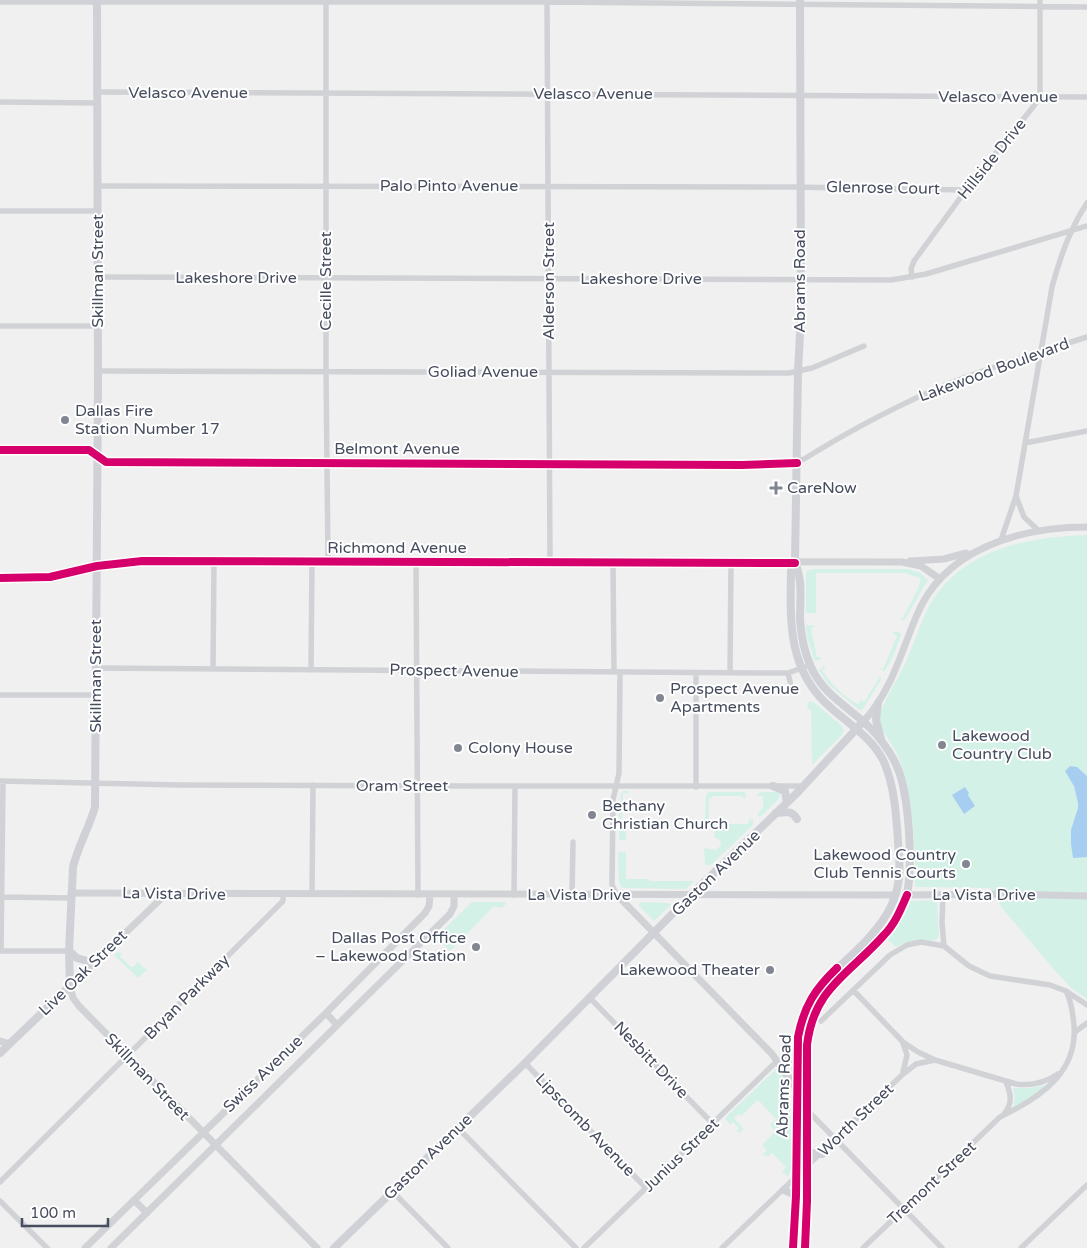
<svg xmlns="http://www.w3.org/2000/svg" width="1087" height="1248" font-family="'Varela Round',sans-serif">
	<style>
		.green { fill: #d4f1e7 }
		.water { fill: #a7cef0 }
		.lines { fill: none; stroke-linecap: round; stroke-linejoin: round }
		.minor { stroke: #d1d2d6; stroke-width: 5.5 }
		.tertiary { stroke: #d1d2d6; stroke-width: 7 }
		.secondary { stroke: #d0d1d6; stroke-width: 8 }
		.cycleway-casing { stroke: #fff; stroke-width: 11 }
		.cycleway { stroke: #d6006c; stroke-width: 8 }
		.poi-dot { fill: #828691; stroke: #fff; stroke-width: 2 }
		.labels { text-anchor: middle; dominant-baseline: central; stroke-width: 4; stroke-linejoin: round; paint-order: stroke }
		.street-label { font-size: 16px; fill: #464d5e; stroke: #fff }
		.poi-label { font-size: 16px; fill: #464d5e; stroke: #fff; text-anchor: start }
	</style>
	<rect width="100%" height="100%" fill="#f1f0f0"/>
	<path class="green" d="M1087,535V999L1070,987L1051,966L1002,908L990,888L916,887C912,878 916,867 915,857C914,837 912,817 909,797C906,776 901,758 889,740C885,734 879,728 879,720C880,706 901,674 907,659C915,641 920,623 929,606C962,549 1026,537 1087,535Z
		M812,569H909L920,573L928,580L904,621L898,618H903C907,608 922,586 920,578L905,573H816V613H806V574L807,571Z
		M806,625L816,626L811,628L817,657H822L821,659L815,661L807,637Z
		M895,631L900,633L901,635L893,657L884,672L879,667L883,669L897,636L893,634Z
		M824,666L826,667L822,670C831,683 843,697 858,704L861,700L864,702L879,678L876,676L882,678L863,709L859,710L828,684L819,670Z
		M810,701L815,703L842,726L844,730L842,735L812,765L811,710L809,709L807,711L808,703Z
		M623,791H628L629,793H623L621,829L626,830V840H619V808L621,793Z
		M709,792H745L746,797L744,799L742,796H713L712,798H709V823L705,820L701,824L700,822L705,817L706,795Z
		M760,792H777L781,794L776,802L760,817L757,815L763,807V796H757Z
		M749,819L753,820V825L711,865H705L704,848L716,850L721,845L720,840L714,837L715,828H712V824H748Z
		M618,852H626V879H649L650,881H694L686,889L622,888L619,882Z
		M937,900L939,936L937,939C924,943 908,940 896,947L886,938L900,923L910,901Z
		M472,902H505L506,904L502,908L494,906L450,951L436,937Z
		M641,902L668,903L671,905L654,921L639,906V904Z
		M118,952L122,954L120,956L131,967H133L138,962L147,970L138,978L114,955Z
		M776,1069L780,1070L790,1085L791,1169L788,1177L782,1172L786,1167L772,1153L767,1157L763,1154L767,1150L762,1145L776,1131L770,1125L776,1119L758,1100L741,1116L739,1114L734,1118L744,1129L739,1133L737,1131L739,1128L733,1122L730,1125L725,1118Z
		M1046,1085L1035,1095L1013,1108L1015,1097L1013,1088H1031Z"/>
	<path class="water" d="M1070,766L1077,767L1087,776V857L1073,858L1071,844V830L1078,808V803L1074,786L1065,771Z
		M965,787L969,793L968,795L975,806L964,814L952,795Z"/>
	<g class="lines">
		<path class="minor" d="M547,0L550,562
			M326,1V371L328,561
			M0,2H547L1087,7
			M98,92L1087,97
			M0,102L98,103
			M98,186L792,187L966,190
			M0,211H98
			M98,277L891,280L926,274L1087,226
			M912,277L911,269L914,261L966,190L1033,107L1040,97V0
			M0,326H98
			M98,371L789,373L812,368L864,346
			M1025,443L1087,431
			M0,450H89L106,462L789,464L804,459C851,430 901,403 953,382C997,365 1042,351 1087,337
			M1039,531L1024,517L1016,496L1052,287C1060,257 1070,228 1087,203
			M1001,540L1016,496
			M416,562L418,895
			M613,562L614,672
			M96,668L757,673H788L805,667
			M213,669L214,561
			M311,670L312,561
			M696,673V787
			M730,673L731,562
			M788,673L791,686
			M0,695H96
			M0,781L179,785L466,786H804
			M312,894L313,785
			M943,894L942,923L944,946
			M514,895L515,787
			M572,895L573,842
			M617,895L612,885L613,800L619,773L620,672
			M2,897L71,898
			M0,951H69
			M1,951L3,781
			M854,991L903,1042L918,1052L935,1060L1016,1084C1032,1086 1045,1083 1058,1074
			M589,997L713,1124
			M821,1021L890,955L907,945L921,942L944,946L969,966L990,976L1050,985L1066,991L1087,1005
			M1075,1032L1087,1023
			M903,1043L907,1055L903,1072
			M525,1063L646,1188
			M807,1110L942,1248
			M1004,1114C1013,1103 1011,1094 1006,1082
			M458,1128L576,1248
			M0,1182L283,901V894
			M392,1191L448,1248
			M0,1201L47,1248
			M584,1248L777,1061
			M722,1248L903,1074L916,1064L935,1060
			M863,1248L1000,1117C1042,1097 1082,1070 1073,1017C1072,1008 1070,999 1066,991
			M1021,1248L1087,1185"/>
		<path class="tertiary" d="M910,561L944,559L966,553
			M0,578L50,577L97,566L123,562L214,561L902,562L921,566L940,579
			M863,722C891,692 901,653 916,617C943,549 1020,527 1087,527
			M71,893L896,895
			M167,893L70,986L73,998L79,1006L317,1248
			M617,895L772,1054L777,1061L789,1059H806
			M907,895L1006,894L1087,896
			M326,1013L337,1025
			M0,1041L10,1044
			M134,1200L147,1213
			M85,1248L326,1013L425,913L429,906L430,895
			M111,1248L450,914L454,906V895"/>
		<path class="secondary" d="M795,563C803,580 800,600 800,619C801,635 804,652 811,667C824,697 855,710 876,734C885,745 893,756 898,769C909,796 913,865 907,894C906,902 901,911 896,918C889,930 880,939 869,949C838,979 813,999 807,1045V1201L805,1248
			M878,703L876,720L881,739
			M773,786L785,791L787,802
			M776,813C785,812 792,810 797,819
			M69,951L77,958L94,963
			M0,1053L70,986L69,951L73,867C78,846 89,828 95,807L98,385L97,0
			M777,1061L796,1088
			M803,1149L811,1153L822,1154
			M784,1190L799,1197
			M334,1248L525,1063L691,895L797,793L860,725
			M793,1248C796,1229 795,1210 796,1191C796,1161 796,1131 796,1101C796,1070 793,1036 806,1008C814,991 825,979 839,967C873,935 904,908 899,857C897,827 896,787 883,760C871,737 849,724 830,707C788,670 790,623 791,571L795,563L798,371L801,315L800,0"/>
		<defs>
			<path id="cycleway" d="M0,450H89L106,462L742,465L797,463
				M0,578L50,577L97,566L142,561L795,563
				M793,1248L796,1196L798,1037C804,1006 815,989 837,968
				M805,1248L807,1201V1045C814,987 850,974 884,935C895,924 901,909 907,895"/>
		</defs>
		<use href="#cycleway" class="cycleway-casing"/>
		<use href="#cycleway" class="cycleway"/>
	</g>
	<g class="poi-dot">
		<circle cx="65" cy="420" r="5"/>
		<path d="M773.5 480.5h5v5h5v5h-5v5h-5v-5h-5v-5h5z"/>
		<circle cx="660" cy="698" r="5"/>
		<circle cx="942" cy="745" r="5"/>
		<circle cx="458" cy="748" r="5"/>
		<circle cx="592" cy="815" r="5"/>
		<circle cx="966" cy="864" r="5"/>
		<circle cx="476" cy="947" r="5"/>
		<circle cx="770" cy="970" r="5"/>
	</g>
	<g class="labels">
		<g class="street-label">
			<text x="188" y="93">Velasco Avenue</text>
			<text x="593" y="94">Velasco Avenue</text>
			<text x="998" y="97">Velasco Avenue</text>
			<text transform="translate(992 159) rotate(-51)">Hillside Drive</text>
			<text x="449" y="186">Palo Pinto Avenue</text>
			<text transform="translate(883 188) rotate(1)">Glenrose Court</text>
			<text transform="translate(98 271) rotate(-90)">Skillman Street</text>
			<text x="236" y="278">Lakeshore Drive</text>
			<text x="641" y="279">Lakeshore Drive</text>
			<text transform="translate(326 281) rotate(-90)">Cecille Street</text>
			<text transform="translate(549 281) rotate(-90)">Alderson Street</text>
			<text transform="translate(800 281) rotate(-90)">Abrams Road</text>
			<text transform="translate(994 370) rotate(-20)">Lakewood Boulevard</text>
			<text x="483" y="372">Goliad Avenue</text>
			<text x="397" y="449">Belmont Avenue</text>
			<text x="397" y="548">Richmond Avenue</text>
			<text transform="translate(454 671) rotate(1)">Prospect Avenue</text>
			<text transform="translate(96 676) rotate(-90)">Skillman Street</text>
			<text x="402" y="786">Oram Street</text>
			<text transform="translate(716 873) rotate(-44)">Gaston Avenue</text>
			<text transform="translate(174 894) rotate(1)">La Vista Drive</text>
			<text x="579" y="895">La Vista Drive</text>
			<text x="984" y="895">La Vista Drive</text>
			<text transform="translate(83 973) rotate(-44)">Live Oak Street</text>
			<text transform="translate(187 997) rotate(-45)">Bryan Parkway</text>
			<text transform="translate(651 1060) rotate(46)">Nesbitt Drive</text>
			<text transform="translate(263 1074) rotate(-44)">Swiss Avenue</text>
			<text transform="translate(147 1077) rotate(46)">Skillman Street</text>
			<text transform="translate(784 1086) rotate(-88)">Abrams Road</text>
			<text transform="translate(856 1120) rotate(-44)">Worth Street</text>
			<text transform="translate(585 1125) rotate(46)">Lipscomb Avenue</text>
			<text transform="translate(681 1155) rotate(-44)">Junius Street</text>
			<text transform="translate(428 1157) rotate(-44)">Gaston Avenue</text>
			<text transform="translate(932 1183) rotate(-43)">Tremont Street</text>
		</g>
		<g class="poi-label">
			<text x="75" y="411">Dallas Fire<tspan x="75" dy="18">Station Number 17</tspan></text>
			<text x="787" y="488">CareNow</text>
			<text x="670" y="689">Prospect Avenue<tspan x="670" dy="18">Apartments</tspan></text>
			<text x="952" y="736">Lakewood<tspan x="952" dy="18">Country Club</tspan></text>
			<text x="468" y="748">Colony House</text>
			<text x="602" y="806">Bethany<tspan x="602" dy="18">Christian Church</tspan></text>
			<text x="956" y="855" text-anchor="end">Lakewood Country<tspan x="956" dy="18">Club Tennis Courts</tspan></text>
			<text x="466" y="938" text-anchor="end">Dallas Post Office<tspan x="466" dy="18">– Lakewood Station</tspan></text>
			<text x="760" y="970" text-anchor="end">Lakewood Theater</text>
		</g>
	</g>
	<path d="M22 1218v8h86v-8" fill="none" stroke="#464d5e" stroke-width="2.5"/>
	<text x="30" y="1218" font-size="15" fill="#464d5e" stroke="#ffffff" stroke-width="4" paint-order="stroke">100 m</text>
</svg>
